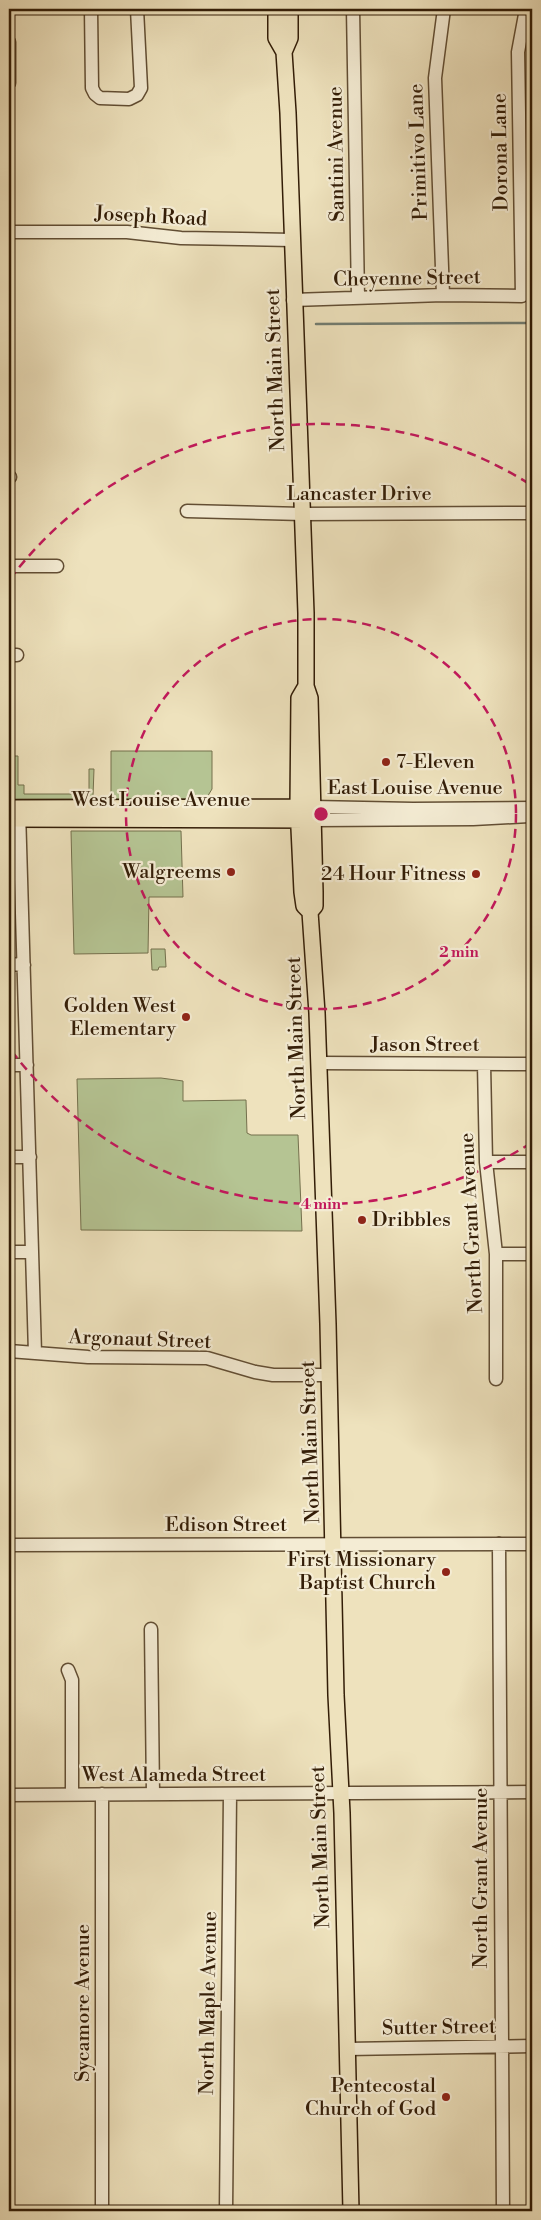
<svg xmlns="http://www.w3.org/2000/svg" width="541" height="2220" font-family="'Libre Bodoni',serif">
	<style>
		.green { fill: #b5c493; stroke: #74704d }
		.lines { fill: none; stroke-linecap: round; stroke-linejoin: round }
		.stream { stroke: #717c71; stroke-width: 2.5 }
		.minor-casing { stroke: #624e34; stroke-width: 15 }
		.major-casing { stroke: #331d07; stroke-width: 18 }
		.minor { stroke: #f4ecd4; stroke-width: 12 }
		.major { stroke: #eee2bd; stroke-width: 15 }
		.ring { fill: none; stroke: #c2185b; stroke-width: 2.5; stroke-dasharray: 9 6 }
		.poi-dot { fill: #8f2418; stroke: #f4ecd4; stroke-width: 2 }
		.labels { text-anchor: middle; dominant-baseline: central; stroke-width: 4.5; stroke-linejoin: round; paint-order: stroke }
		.street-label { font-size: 20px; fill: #331d07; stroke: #f4ecd4 }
		.poi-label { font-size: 20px; fill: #331d07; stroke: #f4ecd4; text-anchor: end }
		.centre { fill: #c2185b; stroke: #f4ecd4; stroke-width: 2.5 }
		.ring-label { font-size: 15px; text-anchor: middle; font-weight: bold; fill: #c2185b; stroke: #f4ecd4; stroke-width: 4.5; stroke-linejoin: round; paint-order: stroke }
	</style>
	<rect width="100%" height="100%" fill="#eee2bd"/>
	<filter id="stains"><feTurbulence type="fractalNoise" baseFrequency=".004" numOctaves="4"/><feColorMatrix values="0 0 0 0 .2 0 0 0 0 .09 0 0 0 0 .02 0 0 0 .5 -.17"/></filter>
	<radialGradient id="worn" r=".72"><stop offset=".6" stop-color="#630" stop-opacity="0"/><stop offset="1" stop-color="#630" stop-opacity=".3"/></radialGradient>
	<path class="green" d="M111,751H212V789L206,799H114L111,796Z
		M9,756H18V785H24V794H81L82,791H89V769H94L93,796L91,799H9Z
		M71,831H181L183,897H149L148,953L74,954Z
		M151,949H165L166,967H159L158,970H152Z
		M161,1078L183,1081V1101L246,1100L247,1133L251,1135H298L302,1231L81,1230L77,1079Z"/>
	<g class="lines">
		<path class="stream" d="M316,324L532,323"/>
		<defs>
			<path id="minor" d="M91,9L92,88L95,94L100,98L129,99L137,95L141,88L137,9
				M353,9L358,298
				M9,42V83
				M9,232H127L181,238L292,240
				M443,295L435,78L444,9
				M293,300L443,295L522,296L518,52L526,9
				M9,477H10
				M187,511L302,514L532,513
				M9,566H57
				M9,655H17
				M313,807L413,809L532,808
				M19,811L35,1353
				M314,820L473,819L529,816
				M9,964L24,965
				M318,1063L532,1064
				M484,1064L486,1162L496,1254V1379
				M9,1065H27
				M9,1157H30
				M486,1162H532
				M9,1252H32
				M496,1254H532
				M9,1351L88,1357L207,1358L255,1372L273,1375H329
				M499,1544L503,2211
				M9,1545L532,1544
				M151,1629L153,1794
				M68,1670L72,1680V1794
				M102,1794V2211
				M9,1795L532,1792
				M347,2049L532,2046
				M226,2211L230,1794"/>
			<path id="major" d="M276,9V38L284,52L288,113L306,613V686L310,698L315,892V906L310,912
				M284,52L290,38V9
				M306,686L299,698L298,807L302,892L304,906L310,912L317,1013L328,1324L336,1695L342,1813L351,2211
				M9,808L307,807
				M9,819L307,820"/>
		</defs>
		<use href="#minor" class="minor-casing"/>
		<use href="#major" class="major-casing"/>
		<use href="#minor" class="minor"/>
		<use href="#major" class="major"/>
	</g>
	<g class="ring">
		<circle cx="321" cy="814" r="195"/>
		<path d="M531 1143A390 390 0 0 1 10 1049M10 579A390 390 0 0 1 531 485"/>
	</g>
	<g class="poi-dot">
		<circle cx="386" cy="762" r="5"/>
		<circle cx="231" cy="872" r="5"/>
		<circle cx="476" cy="874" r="5"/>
		<circle cx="186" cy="1017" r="5"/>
		<circle cx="362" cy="1220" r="5"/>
		<circle cx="446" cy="1572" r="5"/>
		<circle cx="446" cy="2097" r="5"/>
	</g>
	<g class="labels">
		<g class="street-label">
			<text transform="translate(419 152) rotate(-92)">Primitivo Lane</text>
			<text transform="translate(501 152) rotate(-91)">Dorona Lane</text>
			<text transform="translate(337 154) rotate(-91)">Santini Avenue</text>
			<text transform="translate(151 217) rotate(3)">Joseph Road</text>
			<text transform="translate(407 279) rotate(-1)">Cheyenne Street</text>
			<text transform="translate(276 370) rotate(-92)">North Main Street</text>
			<text x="359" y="494">Lancaster Drive</text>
			<text x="415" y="788">East Louise Avenue</text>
			<text x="161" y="800">West Louise Avenue</text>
			<text transform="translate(297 1038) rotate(-92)">North Main Street</text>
			<text x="425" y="1045">Jason Street</text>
			<text transform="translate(472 1223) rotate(-93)">North Grant Avenue</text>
			<text transform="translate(140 1340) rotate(2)">Argonaut Street</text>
			<text transform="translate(311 1442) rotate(-92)">North Main Street</text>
			<text x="226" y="1525">Edison Street</text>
			<text x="174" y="1775">West Alameda Street</text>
			<text transform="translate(321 1847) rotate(-92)">North Main Street</text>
			<text transform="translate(481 1878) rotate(-90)">North Grant Avenue</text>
			<text transform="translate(83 2003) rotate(-90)">Sycamore Avenue</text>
			<text transform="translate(209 2003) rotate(-89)">North Maple Avenue</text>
			<text transform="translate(439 2028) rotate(-1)">Sutter Street</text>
		</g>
		<g class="poi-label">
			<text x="396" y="762" text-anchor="start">7-Eleven</text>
			<text x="221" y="872">Walgreems</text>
			<text x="466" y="874">24 Hour Fitness</text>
			<text x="176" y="1006">Golden West<tspan x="176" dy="23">Elementary</tspan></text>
			<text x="372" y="1220" text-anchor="start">Dribbles</text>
			<text x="436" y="1560">First Missionary<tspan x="436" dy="23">Baptist Church</tspan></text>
			<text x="436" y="2086">Pentecostal<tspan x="436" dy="23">Church of God</tspan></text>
		</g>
	</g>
	<circle cx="321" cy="814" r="8" class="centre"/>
	<g class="ring-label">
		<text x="459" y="957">2 min</text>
		<text x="321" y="1209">4 min</text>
	</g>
	<rect width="541" height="2220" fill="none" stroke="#eee2bd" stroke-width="30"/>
	<rect x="10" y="10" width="521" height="2200" fill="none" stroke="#331d07" stroke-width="2.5"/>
	<rect x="15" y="15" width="511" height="2190" fill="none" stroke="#331d07"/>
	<rect width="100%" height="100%" filter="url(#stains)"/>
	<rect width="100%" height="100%" fill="url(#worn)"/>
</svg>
